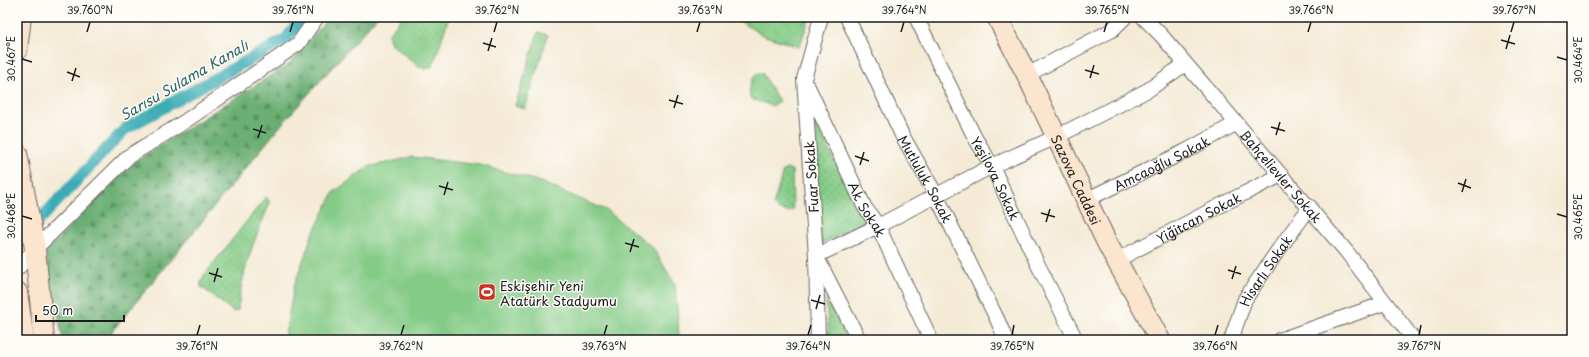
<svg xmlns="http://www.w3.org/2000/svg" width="1589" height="357" font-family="'Playpen Sans',sans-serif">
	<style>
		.grass { fill: url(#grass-dots); stroke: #507451 }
		.forest { fill: url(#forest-firs); stroke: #446648 }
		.park { fill: url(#park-crowns); stroke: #507451 }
		.garden { fill: #84cb86; stroke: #507451 }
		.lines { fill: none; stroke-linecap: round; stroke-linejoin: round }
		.canal { stroke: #3bacb6; stroke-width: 12 }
		.street-casing { stroke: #68645d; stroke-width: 16 }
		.secondary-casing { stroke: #68645d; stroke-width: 22 }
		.street { stroke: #fff; stroke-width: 14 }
		.secondary { stroke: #fbe5cf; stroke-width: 20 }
		.ticks { fill: none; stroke: #1c1c1c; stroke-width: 1.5 }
		.labels { text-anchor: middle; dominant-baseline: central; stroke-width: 3; stroke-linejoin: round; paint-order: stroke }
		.street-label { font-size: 13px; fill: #1c1c1c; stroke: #fdfcf7 }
		.poi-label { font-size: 13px; fill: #1c1c1c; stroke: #fdfcf7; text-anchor: start }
		.water-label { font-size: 14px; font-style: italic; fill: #2c6469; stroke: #fdfcf7 }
		.neatline { fill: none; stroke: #1c1c1c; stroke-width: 1.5 }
		.ticks-label { font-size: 10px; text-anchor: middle; fill: #1c1c1c }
	</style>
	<defs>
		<pattern id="grass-dots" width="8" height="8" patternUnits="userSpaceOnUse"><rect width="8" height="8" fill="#84cb86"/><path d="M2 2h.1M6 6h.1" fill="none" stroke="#71ae73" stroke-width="1.8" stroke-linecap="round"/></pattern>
		<pattern id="forest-firs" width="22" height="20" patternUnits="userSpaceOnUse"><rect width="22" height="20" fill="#6baf73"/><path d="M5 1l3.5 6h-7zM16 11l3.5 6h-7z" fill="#578e5e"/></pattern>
		<pattern id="park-crowns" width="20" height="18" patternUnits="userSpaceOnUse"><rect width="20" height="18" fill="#84cb86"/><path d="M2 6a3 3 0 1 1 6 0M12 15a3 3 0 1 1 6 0" fill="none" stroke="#71ae73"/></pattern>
	</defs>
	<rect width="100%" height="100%" fill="#fdfcf7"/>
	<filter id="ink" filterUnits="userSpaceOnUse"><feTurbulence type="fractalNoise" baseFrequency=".025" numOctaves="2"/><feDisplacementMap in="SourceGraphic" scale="8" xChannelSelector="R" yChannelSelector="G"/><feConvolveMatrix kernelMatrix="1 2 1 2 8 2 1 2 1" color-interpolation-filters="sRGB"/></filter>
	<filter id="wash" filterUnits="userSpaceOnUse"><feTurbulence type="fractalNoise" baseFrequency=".012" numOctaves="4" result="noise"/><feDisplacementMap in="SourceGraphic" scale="16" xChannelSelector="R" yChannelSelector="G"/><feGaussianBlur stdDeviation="0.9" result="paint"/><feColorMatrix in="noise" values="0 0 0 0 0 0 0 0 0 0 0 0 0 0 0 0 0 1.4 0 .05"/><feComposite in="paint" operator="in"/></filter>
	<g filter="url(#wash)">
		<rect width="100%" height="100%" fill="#f4ead5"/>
		<path class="grass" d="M402,17H449L433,66L426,69L420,67L391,44L388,35Z
			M538,32L548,35L525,109L515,106Z
			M758,73H762L779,101L773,106L751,99C747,92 751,78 758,73Z
			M815,124L867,221L821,244Z
			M787,169L792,170L793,210L788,212L777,209L773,205L783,171Z
			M266,197L270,203C255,237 241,273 238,310L234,312L201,287V282L204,275Z
			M826,299L848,340H829Z"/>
		<path class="forest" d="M329,17H377L282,124L105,340H63L45,252L134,162L289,64Z"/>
		<path class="park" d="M733,17H810L799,47L762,35Z"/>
		<path class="garden" d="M412,157L480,165L538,181L606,210L653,248L675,284L679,335L678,340H284L294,286L312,235L334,192L368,167Z"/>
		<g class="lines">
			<path class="canal" d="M17,244L125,129L286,39L303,17"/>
		</g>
	</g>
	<g filter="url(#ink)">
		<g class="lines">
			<defs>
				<g id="street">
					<path id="s1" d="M847,17L902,135L936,195L997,319L1006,340"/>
					<path id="s2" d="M916,17L974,136L992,166L1037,263L1076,340"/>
					<path id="s3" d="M1143,17L1161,35L1346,251L1414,340"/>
					<path d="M1027,75L1112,30L1125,17"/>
					<path id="s4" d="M808,87L864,206L878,226L931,340"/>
					<path id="s5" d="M1086,200L1186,151L1237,123"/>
					<path id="s6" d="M1117,260L1225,203L1281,175"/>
					<path d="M17,269L35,249L129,156L181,124L298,44L317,17"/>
					<path d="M818,340L816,256L804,79L821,17"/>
					<path d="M859,340L816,256L878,226L992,166L1056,137L1148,90L1185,64"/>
					<path id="s7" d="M1231,340L1245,299L1279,249L1310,207"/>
					<path d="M1279,340L1385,303"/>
				</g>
				<g id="secondary">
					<path id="s8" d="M997,17L1027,75L1107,243L1160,340"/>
					<path d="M17,50L21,17"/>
					<path d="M17,153L35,249L44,340"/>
					<path d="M17,292L24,340"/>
				</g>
			</defs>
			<use href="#street" class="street-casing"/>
			<use href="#secondary" class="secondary-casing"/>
			<use href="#street" class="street"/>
			<use href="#secondary" class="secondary"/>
		</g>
	</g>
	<path class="ticks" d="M87,32L90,22M290,32L293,22M494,32L497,22M697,32L700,22M901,32L904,22M1104,32L1107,22M1308,32L1311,22M1511,32L1514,22M1501,40L1515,44M483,43L496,47M1506,49L1510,35M488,51L492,38M1557,57L1567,60M22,59L32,62M1085,70L1099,74M67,72L80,77M1090,78L1094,65M72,81L76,68M669,100L683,104M674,108L678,95M1271,127L1285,131M253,129L266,133M1276,135L1280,122M258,138L262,125M855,156L869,161M860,165L864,152M1458,183L1471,188M439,186L453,190M1462,192L1466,179M444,195L448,182M1041,213L1055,217M1557,214L1567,217M22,216L32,219M1046,222L1050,209M625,243L639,247M630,252L634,239M1228,270L1241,274M209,273L222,277M1232,279L1236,266M214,282L218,268M811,300L825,304M816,309L820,295M197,335L200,325M401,335L404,325M604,335L607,325M808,335L811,325M1012,335L1014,325M1215,335L1218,325M1419,335L1421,325"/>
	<defs>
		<symbol id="stadium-square" viewBox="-11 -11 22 22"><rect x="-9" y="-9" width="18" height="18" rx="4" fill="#c8321e" stroke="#fdfcf7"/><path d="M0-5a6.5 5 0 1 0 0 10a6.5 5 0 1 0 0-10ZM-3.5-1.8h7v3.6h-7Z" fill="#fff"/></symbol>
	</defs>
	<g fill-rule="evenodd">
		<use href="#stadium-square" x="477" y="282" width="20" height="20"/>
	</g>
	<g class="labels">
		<g class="street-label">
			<text stroke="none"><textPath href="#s5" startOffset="84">Amcaoğlu Sokak</textPath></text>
			<text stroke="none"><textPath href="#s3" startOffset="211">Bahçelievler Sokak</textPath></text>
			<text transform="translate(811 177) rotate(-94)">Fuar Sokak</text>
			<text stroke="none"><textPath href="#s1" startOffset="180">Mutluluk Sokak</textPath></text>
			<text stroke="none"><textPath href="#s2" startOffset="180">Yeşilova Sokak</textPath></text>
			<text stroke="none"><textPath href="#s8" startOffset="181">Sazova Caddesi</textPath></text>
			<text stroke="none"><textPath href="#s4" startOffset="136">Ak Sokak</textPath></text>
			<text stroke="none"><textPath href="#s6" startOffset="92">Yiğitcan Sokak</textPath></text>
			<text stroke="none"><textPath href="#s7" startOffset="78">Hisarlı Sokak</textPath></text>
		</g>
		<g class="poi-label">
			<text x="500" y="285">Eskişehir Yeni<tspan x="500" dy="15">Atatürk Stadyumu</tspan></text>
		</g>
		<g class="water-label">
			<text transform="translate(184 80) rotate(-30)">Sarısu Sulama Kanalı</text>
		</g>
	</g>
	<rect width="1589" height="357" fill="none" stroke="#fdfcf7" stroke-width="44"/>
	<path d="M36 315v6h88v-6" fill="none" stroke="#1c1c1c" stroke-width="2"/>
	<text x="42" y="315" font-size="12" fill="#1c1c1c" stroke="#fdfcf7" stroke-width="3" paint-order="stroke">50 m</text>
	<rect x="22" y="22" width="1545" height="313" class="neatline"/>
	<g class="ticks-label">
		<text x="90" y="14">39.760°N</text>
		<text x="293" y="14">39.761°N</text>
		<text x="497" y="14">39.762°N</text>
		<text x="700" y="14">39.763°N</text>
		<text x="904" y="14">39.764°N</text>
		<text x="1107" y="14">39.765°N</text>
		<text x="1311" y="14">39.766°N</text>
		<text x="1514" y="14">39.767°N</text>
		<text transform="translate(11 59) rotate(-90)" y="4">30.467°E</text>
		<text transform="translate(1578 60) rotate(-90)" y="4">30.464°E</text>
		<text transform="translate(11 216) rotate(-90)" y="4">30.468°E</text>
		<text transform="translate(1578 217) rotate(-90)" y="4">30.465°E</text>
		<text x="197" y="350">39.761°N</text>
		<text x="401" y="350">39.762°N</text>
		<text x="604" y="350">39.763°N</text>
		<text x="808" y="350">39.764°N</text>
		<text x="1012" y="350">39.765°N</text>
		<text x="1215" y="350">39.766°N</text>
		<text x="1419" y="350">39.767°N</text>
	</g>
</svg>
